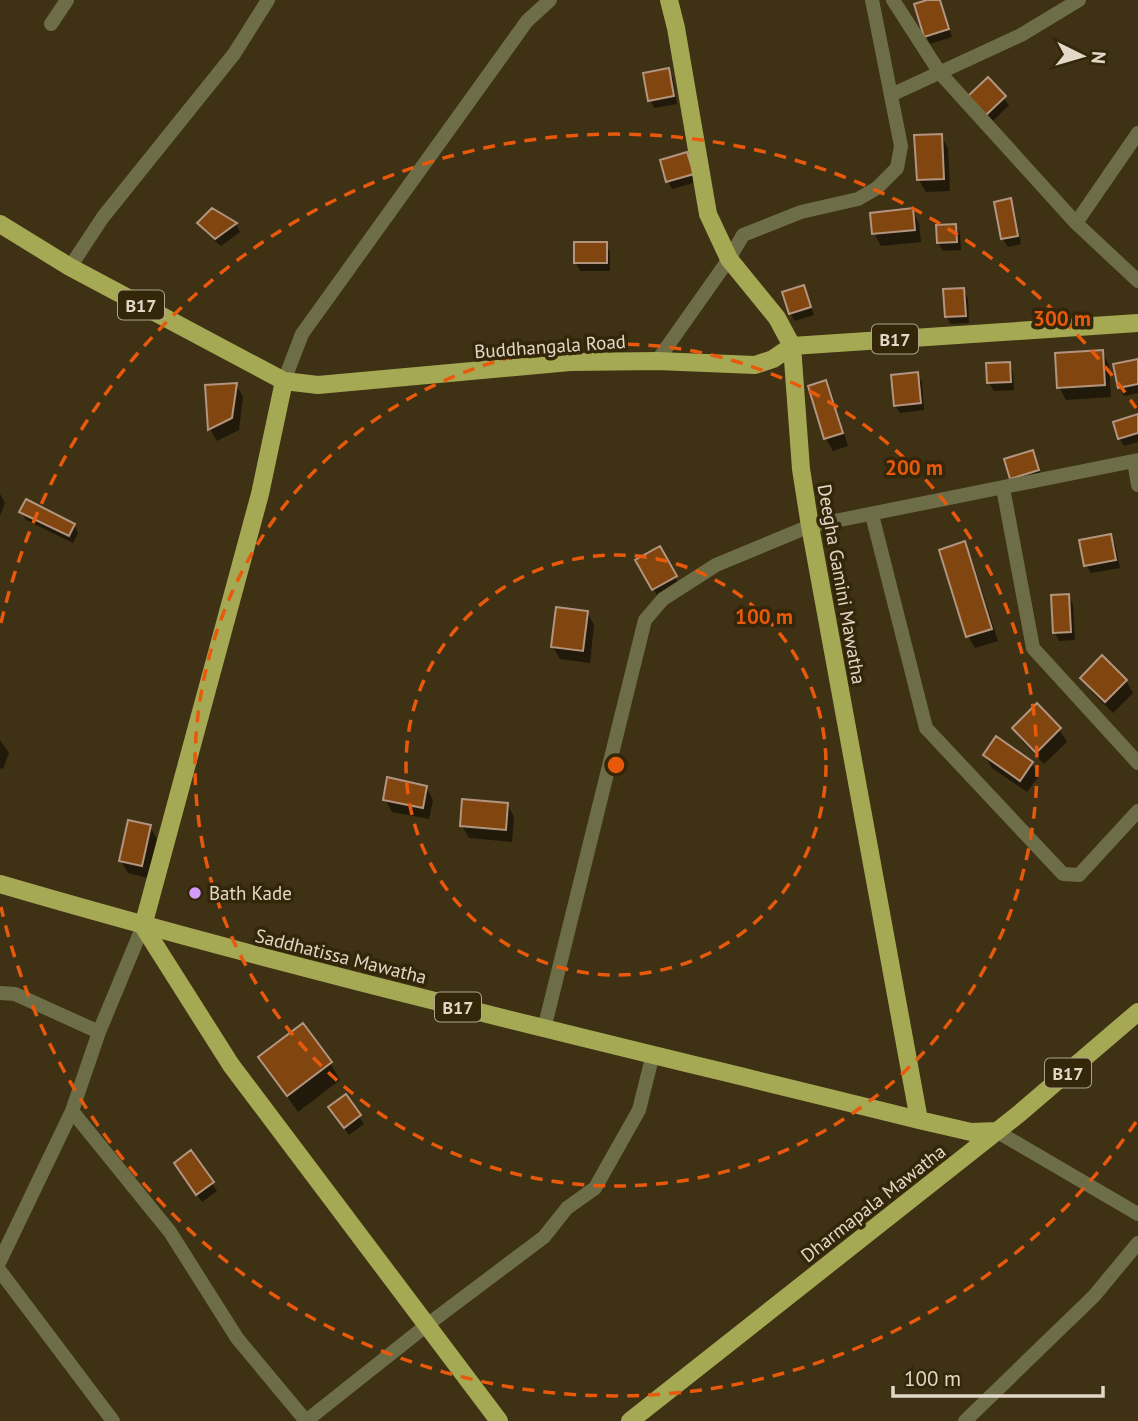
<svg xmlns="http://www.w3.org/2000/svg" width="1138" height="1421" font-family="'PT Sans',sans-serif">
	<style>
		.shadow { fill: #0007 }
		.building { fill: #814610; stroke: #b2947f; stroke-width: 2 }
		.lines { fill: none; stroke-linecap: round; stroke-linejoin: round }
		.minor { stroke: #6d6e47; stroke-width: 14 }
		.primary { stroke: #a6a953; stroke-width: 18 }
		.ring { fill: none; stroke: #e8590c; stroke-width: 3.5; stroke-dasharray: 12 9 }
		.poi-dot { fill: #d39cfc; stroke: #342609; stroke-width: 2.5 }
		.labels { text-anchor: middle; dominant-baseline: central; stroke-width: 7; stroke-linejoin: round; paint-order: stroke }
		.shield { fill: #342609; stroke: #ada38f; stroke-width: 2 }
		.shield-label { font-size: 18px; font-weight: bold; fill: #e1d8c8 }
		.street-label { font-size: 19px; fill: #e1d8c8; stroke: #342609 }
		.poi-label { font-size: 19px; fill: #e1d8c8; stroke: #342609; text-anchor: start }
		.centre { fill: #e8590c; stroke: #342609; stroke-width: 3.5 }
		.ring-label { font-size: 21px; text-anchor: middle; font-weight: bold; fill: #e8590c; stroke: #342609; stroke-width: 7; stroke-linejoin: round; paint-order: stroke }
	</style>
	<rect width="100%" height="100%" fill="#3e3114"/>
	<path class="shadow" d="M933,0H939L942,6L952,37L930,44L926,36Z
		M668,70L673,78L677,104L654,108L650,100Z
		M988,80L1009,105L992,122L975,105Z
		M941,135L948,148L950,191L926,192L919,180Z
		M686,154L697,182L672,189L668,181Z
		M1010,200L1014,208L1021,244L1008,247L1003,239L996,203Z
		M212,210L236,224L240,232L221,246L204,231L200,223Z
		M912,210L919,223L921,242L881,246L874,233Z
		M956,225L960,233L961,250L943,251L938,243Z
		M606,244L610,252V271H580L576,263Z
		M804,287L814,315L795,321L790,313Z
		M963,290L968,298L969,323L951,324L946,316Z
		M1102,352L1109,365L1111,397L1066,400L1059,387Z
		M1138,361V393L1124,396L1119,388Z
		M1009,364L1013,372L1014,390L994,391L989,383Z
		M917,374L922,382L924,410L900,413L895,405Z
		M825,382L832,394L848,446L833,451L826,439L810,387Z
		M236,384L243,397L239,430L217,441L210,429L207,387Z
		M1138,416V442L1124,446L1119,438Z
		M1032,452L1042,478H1012Z
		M0,494L5,503L0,516Z
		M21,512L74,525L78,533L73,543L26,520Z
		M1110,536L1115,544L1120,568L1091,573L1086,565Z
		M964,544L971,556L998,641L975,648L968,636Z
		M659,548L682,590L661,602L637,560Z
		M1068,596L1073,604L1075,640L1059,641L1055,633Z
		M587,612L594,625L590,663L560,659L553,647Z
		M1083,678L1126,681L1133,693L1113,713L1090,690Z
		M1014,728L1059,729L1067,742L1044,764L1022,741Z
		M0,740L9,753L3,769L0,768Z
		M985,755L1031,763L1039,776L1027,792L992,768Z
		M426,787L433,800L429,819L392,812L385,799Z
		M507,804L514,817L512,842L469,838L462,826Z
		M150,827L157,839L148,878L128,873L121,861Z
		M260,1058L330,1063L340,1080L298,1112Z
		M345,1096L364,1124L349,1135L335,1115Z
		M191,1153L217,1191L202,1202L180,1172Z"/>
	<path class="building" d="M927,0H940L949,29L924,37L914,4Z
		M669,68L674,96L648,101L643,73Z
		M988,77L1006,96L986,115L968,96Z
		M942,134L944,179L917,180L914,135Z
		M687,152L694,174L666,182L660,160Z
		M1011,198L1018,236L1001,239L994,202Z
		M212,208L237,223L215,239L197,223Z
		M913,208L915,230L872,234L870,213Z
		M956,224L957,242L937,243L936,225Z
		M574,242H607V263H574Z
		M804,285L811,307L789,314L782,292Z
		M964,288L966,316L945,317L943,289Z
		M1103,350L1105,385L1057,388L1055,353Z
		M1138,359V384L1118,388L1113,364Z
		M1010,362L1011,382L987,383L986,363Z
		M918,372L921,403L894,406L891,375Z
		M826,380L843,433L824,439L808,386Z
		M237,383L232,418L208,430L205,385Z
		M1138,414V433L1118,439L1113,422Z
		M1033,450L1039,470L1010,479L1004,459Z
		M26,499L75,524L69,536L19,512Z
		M1111,534L1116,560L1084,566L1079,540Z
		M965,541L992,629L966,637L939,550Z
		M660,546L677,576L652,590L635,560Z
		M1069,594L1071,632L1053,633L1051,595Z
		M556,607L588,611L583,651L551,647Z
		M1102,655L1127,680L1105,702L1080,678Z
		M1037,703L1061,728L1036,753L1012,728Z
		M996,736L1033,762L1020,781L983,755Z
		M387,777L427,786L423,808L383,800Z
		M462,799L508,803L506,830L460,826Z
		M128,820L151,825L142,866L119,861Z
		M303,1023L332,1062L287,1096L258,1057Z
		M346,1094L361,1115L344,1128L328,1107Z
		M191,1150L214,1182L196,1195L174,1163Z"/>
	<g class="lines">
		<path class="minor" d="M893,0L940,73L1076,223L1138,281
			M51,24L67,0
			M891,95L1021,35L1079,0
			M1076,223L1138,133
			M70,267L103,217L234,54L268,0
			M657,361L729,259L743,235L801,212L858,199L877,188L897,168L901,146L872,0
			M284,381L302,334L527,21L550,0
			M1134,461L1138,485
			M1003,488L1033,648L1138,763
			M872,515L926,728L1063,874L1079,875L1138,811
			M0,993L15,994L99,1032
			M544,1029L645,620L663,599L716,565L810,526L1138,460
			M72,1111L170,1232L237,1338L306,1421
			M996,1131L1138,1214
			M0,1261L72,1111L99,1032L143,926
			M0,1271L113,1421
			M306,1421L427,1325L544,1237L567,1208L595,1188L639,1110L653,1054
			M965,1421L1094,1296L1138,1243"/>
		<path class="primary" d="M669,0L676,28L708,214L729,259L777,318L792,346L801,469L810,526L919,1120L971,1132L996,1131
			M0,224L70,267L284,381L318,385L570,362L657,361L755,365L773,359L792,346L1138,323
			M284,381L260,494L143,926L231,1065L499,1421
			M0,884C304,973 612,1044 919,1120
			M630,1421L1020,1113L1138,1012"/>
	</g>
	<g class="ring">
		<circle cx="616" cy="765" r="210"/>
		<circle cx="616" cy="765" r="421"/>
		<path d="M1136 1122A631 631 0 0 1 1 907M1 623A631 631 0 0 1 1136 408"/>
	</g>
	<circle class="poi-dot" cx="195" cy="893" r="7"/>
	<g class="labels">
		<g class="shield">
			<rect x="118" y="290.5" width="46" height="29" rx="5"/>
			<rect x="872" y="324.5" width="46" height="29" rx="5"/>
			<rect x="435" y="992.5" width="46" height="29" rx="5"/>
			<rect x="1045" y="1058.5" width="46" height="29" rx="5"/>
		</g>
		<g class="shield-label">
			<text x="141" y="305">B17</text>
			<text x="895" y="339">B17</text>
			<text x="458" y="1007">B17</text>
			<text x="1068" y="1073">B17</text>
		</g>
		<g class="street-label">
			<text transform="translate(550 346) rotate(-4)">Buddhangala Road</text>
			<text transform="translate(842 584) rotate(80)">Deegha Gamini Mawatha</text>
			<text transform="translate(341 956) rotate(14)">Saddhatissa Mawatha</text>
			<text transform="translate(873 1203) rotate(-38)">Dharmapala Mawatha</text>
		</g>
		<g class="poi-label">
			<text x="209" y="893">Bath Kade</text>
		</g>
	</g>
	<circle cx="616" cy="765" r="10" class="centre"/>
	<g class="ring-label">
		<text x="1062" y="326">300 m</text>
		<text x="914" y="475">200 m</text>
		<text x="764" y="624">100 m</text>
	</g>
	<g transform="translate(1082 56) rotate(95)" stroke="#342609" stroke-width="5" paint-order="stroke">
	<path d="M0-5L12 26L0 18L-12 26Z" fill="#e1d8c8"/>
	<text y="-10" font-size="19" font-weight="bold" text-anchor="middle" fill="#e1d8c8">N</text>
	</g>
	<path d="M893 1386v10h210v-10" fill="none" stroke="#e1d8c8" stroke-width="3.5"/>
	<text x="904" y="1386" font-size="21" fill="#e1d8c8" stroke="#342609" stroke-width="5" paint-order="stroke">100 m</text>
</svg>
